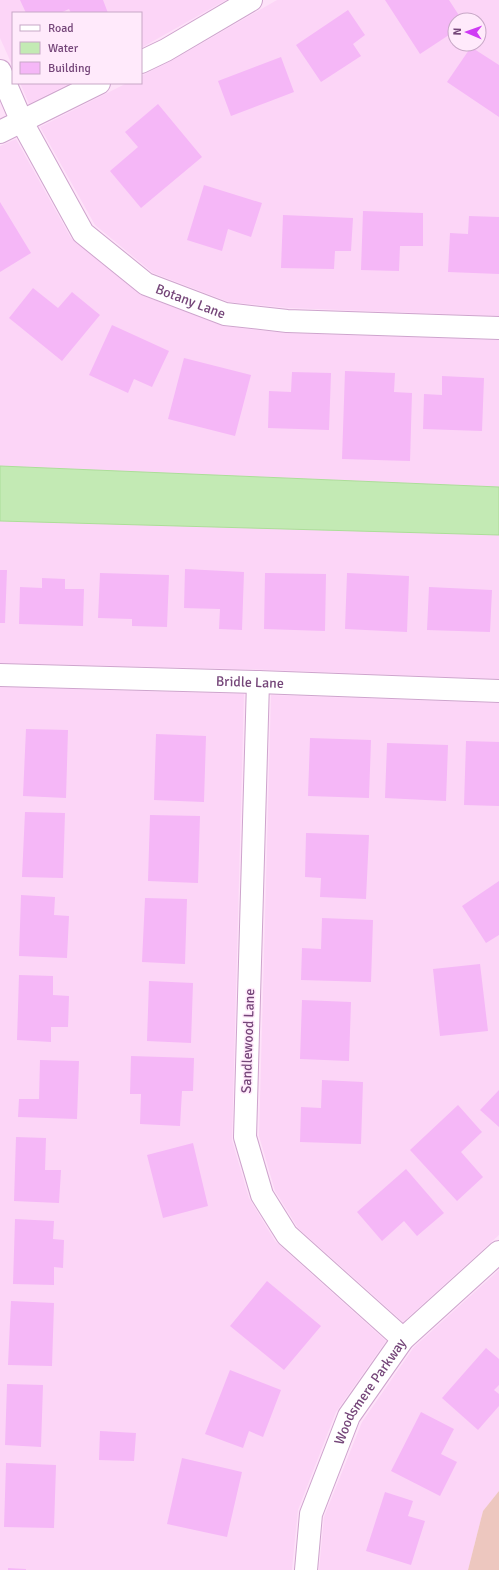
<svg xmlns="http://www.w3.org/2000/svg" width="499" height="1570" font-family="Signika,sans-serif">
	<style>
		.residential { fill: #fcd5f7; fill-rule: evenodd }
		.green { fill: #edc7bf }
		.water { fill: #c3eab4; stroke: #acdd99 }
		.building { fill: #f5b7f7 }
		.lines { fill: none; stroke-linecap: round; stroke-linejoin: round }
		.minor-casing { stroke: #cea4cd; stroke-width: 24 }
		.minor { stroke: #fff; stroke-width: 22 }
		.labels { text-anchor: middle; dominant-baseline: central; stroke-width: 3; stroke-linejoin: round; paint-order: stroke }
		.street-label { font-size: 14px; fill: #754679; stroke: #ffeafb }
	</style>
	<rect width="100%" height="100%" fill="#fee2f9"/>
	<path class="residential" d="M0,0H226L141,48V13H13V67L0,38Z
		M277,0H499V316L288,308L229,302L153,273L95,225L40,127L127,83H141V76L173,60ZM455,20H479V44H455Z
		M20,83H71L29,104Z
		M16,139L71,238L141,295L223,326L286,333L499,340V487L0,466V146Z
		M0,521L499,535V679L272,670L0,663Z
		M0,687L244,694L232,1140L249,1198L275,1241L386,1341L336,1412L298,1510L292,1570H0Z
		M271,695L499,703V1235L403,1322L298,1228L275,1191L259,1136Z
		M499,1270V1491L483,1511L468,1570H319L324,1517L362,1422L414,1347Z"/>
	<path class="green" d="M499,1491V1570H468L483,1511Z"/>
	<path class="water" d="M0,466L499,487V535L0,521Z"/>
	<path class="building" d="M20,0H103L108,13H71L69,9L60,13H26Z
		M385,0H449L462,20H455V31L420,54Z
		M348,10L365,35L353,44L361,56L321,82L296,45Z
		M471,47L499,65V117L447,82Z
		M281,57L294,92L231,116L218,81Z
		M158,104L202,157L141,208L110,171L138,147L125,132Z
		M204,185L262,203L251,237L228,229L222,251L187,240Z
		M0,202L31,253L0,272Z
		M363,211L423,213V246H400L399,271L361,270Z
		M283,215L353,218L351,251H335L334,269L281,268Z
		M469,216L499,217V274L448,272L450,233L468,234Z
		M33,288L58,308L72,292L100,315L62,361L9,318Z
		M112,325L169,351L152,387L134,379L128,393L89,375Z
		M184,358L251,375L235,436L168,419Z
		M345,371L395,373L394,392L412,393L410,461L342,459Z
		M292,372L331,373L329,430L268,428L269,391L291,392Z
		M442,376L484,378L482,431L423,429L424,394L442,395Z
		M185,569L244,572L242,630L219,629L220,609L184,608Z
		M0,570H7L5,623H0Z
		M100,573L169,575L167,627L132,626V619L98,618Z
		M265,573L326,574L325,631L264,629Z
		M347,573L409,576L407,632L345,629Z
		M42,578L65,579V589H84L83,626L19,624L20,587L42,588Z
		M429,587L492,590L490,632L427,630Z
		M26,729L68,730L66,798L23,796Z
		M156,734L206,736L204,802L154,800Z
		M310,738L371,740L369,798L308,796Z
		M466,741L499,742V806L464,805Z
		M387,743L448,745L446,801L385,798Z
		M25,812L65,813L63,878L22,877Z
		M150,815L200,816L198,883L148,881Z
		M306,833L369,835L366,899L320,897L321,878L305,877Z
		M499,881V935L486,943L462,906Z
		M21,895L55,897L54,915L69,916L67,958L19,956Z
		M145,898L187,899L185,964L142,962Z
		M322,918L373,920L371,982L301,980L302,948L321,949Z
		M480,964L488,1031L440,1036L433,969Z
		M19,975L53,976V995L69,996L68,1027H51V1042L17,1040Z
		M149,981L193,983L191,1043L147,1041Z
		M302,1000L351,1002L349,1061L300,1059Z
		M131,1056L194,1058L193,1091H182L180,1126L140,1124L141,1094H130Z
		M40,1060L79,1061L77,1119L18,1117L19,1099H39Z
		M322,1080L363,1082L361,1144L300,1142L301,1107L321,1108Z
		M499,1090V1127L480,1110Z
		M458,1105L482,1132L461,1152L483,1177L457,1201L410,1150Z
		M16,1137L46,1138L45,1170H61L59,1203L14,1201Z
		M193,1143L208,1206L163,1218L147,1155Z
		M406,1169L444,1213L417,1236L404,1221L382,1241L357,1212Z
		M15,1219L54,1221L53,1239L64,1240L63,1268L54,1267V1285L13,1284Z
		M267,1281L321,1326L284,1370L230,1326Z
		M11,1301L54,1303L52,1366L8,1365Z
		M486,1348L499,1359V1385L494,1390L499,1394V1406L478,1430L442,1398Z
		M230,1370L281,1390L263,1437L249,1431L243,1448L205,1434Z
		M7,1384L43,1385L41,1447L5,1445Z
		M421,1412L454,1429L441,1454L457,1462L440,1496L391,1471Z
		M100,1431L136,1433L134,1461L99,1460Z
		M182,1458L242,1472L227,1537L167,1524Z
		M6,1463L56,1465L54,1528L4,1527Z
		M385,1492L413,1501L408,1516L425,1521L411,1565L366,1551Z
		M8,1568L26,1569V1570H8Z"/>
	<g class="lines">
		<defs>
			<g id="minor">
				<path d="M141,62L166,50L251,0"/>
				<path id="s1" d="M0,71L22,122L83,233L146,284L225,314L287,321L499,328"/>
				<path d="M0,132L99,83"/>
				<path id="s2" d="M0,675L258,682L499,691"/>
				<path d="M258,682L245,1137L262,1195L287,1235L403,1339"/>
				<path id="s3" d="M306,1570L311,1514L349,1416L403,1339L499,1252"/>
			</g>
		</defs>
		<use href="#minor" class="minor-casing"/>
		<use href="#minor" class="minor"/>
	</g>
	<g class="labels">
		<g class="street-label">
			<text stroke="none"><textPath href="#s1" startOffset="311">Botany Lane</textPath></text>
			<text stroke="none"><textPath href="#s2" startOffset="250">Bridle Lane</textPath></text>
			<text transform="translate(248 1041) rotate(-88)">Sandlewood Lane</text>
			<text stroke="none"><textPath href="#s3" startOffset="193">Woodsmere Parkway</textPath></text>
		</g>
	</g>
	<rect x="12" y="12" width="130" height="72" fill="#ffeafb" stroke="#c8a8c7"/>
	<rect x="20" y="25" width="20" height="6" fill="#ffffff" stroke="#c8a8c7"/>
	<text x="48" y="32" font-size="12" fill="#754679">Road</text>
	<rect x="20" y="42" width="20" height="12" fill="#c3eab4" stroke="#c8a8c7"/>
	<text x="48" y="52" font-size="12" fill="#754679">Water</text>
	<rect x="20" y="62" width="20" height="12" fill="#f5b7f7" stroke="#c8a8c7"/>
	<text x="48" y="72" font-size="12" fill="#754679">Building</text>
	<g transform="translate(467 32) rotate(272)"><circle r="19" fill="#ffeafb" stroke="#c8a8c7"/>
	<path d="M0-3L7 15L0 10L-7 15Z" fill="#cf3bf4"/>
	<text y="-6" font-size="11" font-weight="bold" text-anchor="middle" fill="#754679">N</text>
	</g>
</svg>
